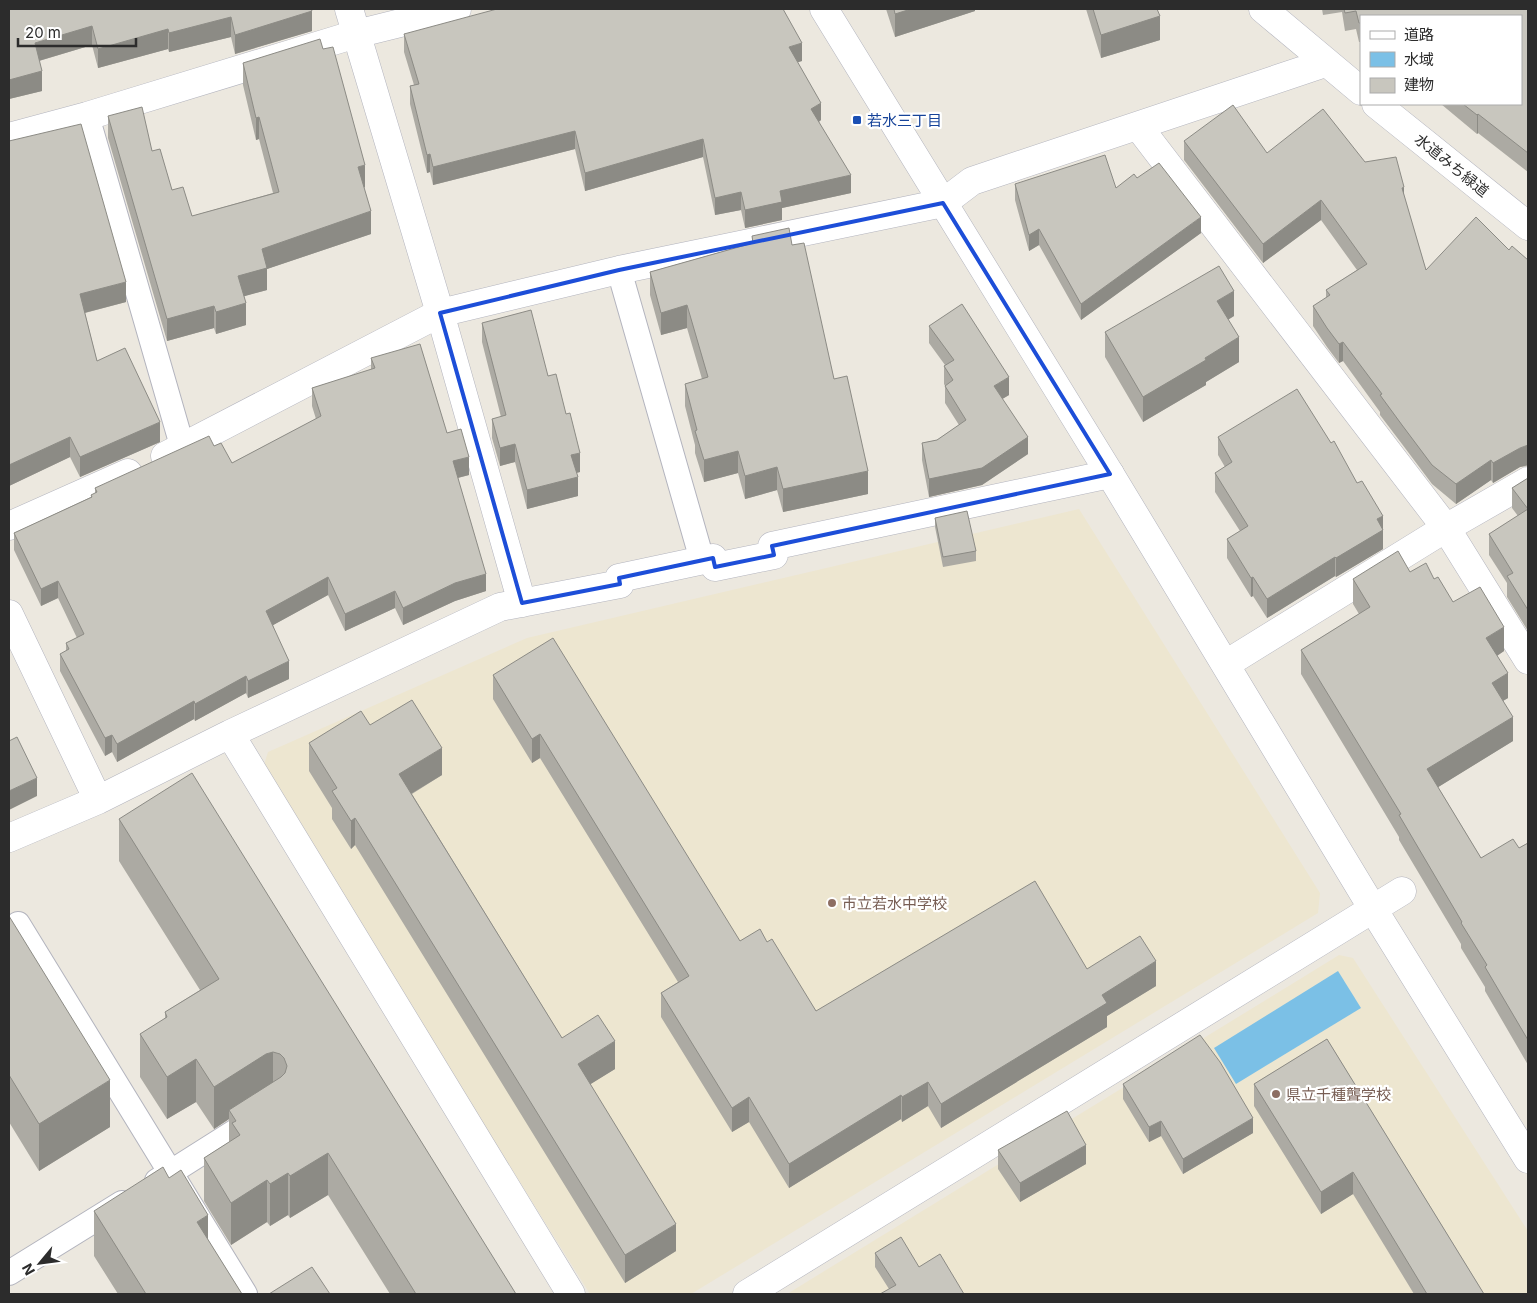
<svg xmlns="http://www.w3.org/2000/svg" width="1537" height="1303" font-family="Inter,'Noto Sans JP',sans-serif">
	<style>
		.education { fill: #ede6d0 }
		.water { fill: #7bc0e6 }
		.lines { fill: none; stroke-linecap: round; stroke-linejoin: round }
		.service-casing { stroke: #b3b4be; stroke-width: 26 }
		.minor-casing { stroke: #b3b4be; stroke-width: 29 }
		.tertiary-casing { stroke: #b3b4be; stroke-width: 29 }
		.service { stroke: #fff; stroke-width: 24 }
		.minor { stroke: #fff; stroke-width: 28 }
		.tertiary { stroke: #fff; stroke-width: 28 }
		.wall { fill: #acaaa3 }
		.shaded-wall { fill: #8c8b85 }
		.building { fill: #c8c6be; stroke: #8c8b85 }
		.marked { fill: none; stroke: #1d4ed8; stroke-width: 4; stroke-linejoin: round }
		.transit-dot { fill: #1a4fb4; stroke: #fff; stroke-width: 2 }
		.education-dot { fill: #8d6e63; stroke: #fff; stroke-width: 2 }
		.labels { text-anchor: middle; dominant-baseline: central; stroke-width: 4.5; stroke-linejoin: round; paint-order: stroke }
		.transit-label { font-size: 15px; fill: #164399; stroke: #fff; text-anchor: start }
		.street-label { font-size: 15px; fill: #2c2c2c; stroke: #fff }
		.education-label { font-size: 15px; fill: #785e54; stroke: #fff; text-anchor: start }
	</style>
	<rect width="100%" height="100%" fill="#ece8df"/>
	<path class="education" d="M1079,509L1320,893L1318,913L691,1294H590L262,771L268,752L527,638Z
		M1339,955L1353,958L1528,1231V1294H787Z"/>
	<path class="water" d="M1338,971L1361,1008L1236,1084L1214,1048Z"/>
	<g class="lines">
		<defs>
			<path id="service" d="M87,116L183,449
				M619,270L702,560
				M18,924L245,1294
				M157,1181L255,1119
				M9,1273L122,1203"/>
			<path id="minor" d="M349,9L440,313L522,603
				M1263,9L1361,91
				M1376,104L1528,226
				M1138,126L1446,528L1528,660
				M9,137L87,116L356,34L457,9
				M165,456L440,313L619,270L943,203L972,181L1325,63
				M9,526L128,473
				M9,614L98,800
				M1226,664L1446,528L1528,481
				M230,734L571,1294
				M9,838L98,800L230,734L500,607L620,584L619,578L713,558L715,567L774,555L772,546L1110,474
				M747,1294L1402,891"/>
			<path id="tertiary" d="M824,9L1110,474L1373,909L1528,1159"/>
		</defs>
		<use href="#service" class="service-casing"/>
		<use href="#minor" class="minor-casing"/>
		<use href="#tertiary" class="tertiary-casing"/>
		<use href="#service" class="service"/>
		<use href="#minor" class="minor"/>
		<use href="#tertiary" class="tertiary"/>
	</g>
	<path class="wall" d="M9,9H311L312,31L235,54L231,37L169,52L168,49L98,68L92,45L39,61L42,91L9,99Z
		M886,9H975V11L895,37Z
		M1086,9H1157L1160,40L1101,58Z
		M1322,9H1528V172L1478,133L1477,134L1441,104H1521V16H1361V42H1359L1356,29L1345,31L1342,12L1323,15Z
		M404,34L802,61L797,62L821,120L819,122L851,193L782,208V220L745,228L741,210L715,215L703,157L585,191L575,149L433,185L430,172L427,173L410,104V86L414,85L404,52Z
		M243,63L365,187L364,188L371,234L267,269V290L244,296L246,325L216,334L214,328L167,341L108,138V116L152,151L172,190L192,216L273,193L259,139L256,140L243,85Z
		M9,141L126,302L85,313L97,361L160,442L80,477L70,457L9,486Z
		M1184,141L1267,153L1365,162L1404,196L1426,270L1527,466L1520,467L1493,483L1491,480L1456,504L1432,484L1402,444L1380,415V412L1343,361L1339,363L1327,347L1313,326V306L1326,298V290L1357,270L1321,220L1263,263L1184,160Z
		M1137,178L1201,233L1081,320L1039,245L1029,251L1015,200V184L1116,188Z
		M752,236L792,245L834,379L868,494L783,512L777,490L745,499L738,473L704,482L695,453V445L685,406V384L702,379L687,328L661,335L650,295V272L752,243Z
		M1234,316L1228,320L1239,362L1206,382V385L1143,422L1105,357V332Z
		M482,323L548,376L580,472L576,473L578,496L527,509L515,462L500,466L492,438V419L501,417L482,342Z
		M929,326L1009,395L1002,399L1028,454L982,485L929,497L922,460V443L937,440L959,425L945,403V386L944,384V366L945,365L929,343Z
		M371,358L447,433L469,475L458,478L486,591L455,601L403,625L395,608L345,631L328,595L273,625L289,679L248,698L246,693L195,721L194,719L117,762L112,752L105,756L60,671V654L66,651V643L77,638L58,598L41,606L14,550V533L91,497V495L95,494V488L214,446L232,463L316,419L312,406V388L371,370Z
		M1218,437L1331,443L1357,483L1383,516V549L1336,577L1335,576L1267,618L1253,596L1251,597L1227,558V539L1240,531L1215,492V473L1225,467L1218,455Z
		M1528,478V631L1507,597V583L1489,555V534L1518,516L1512,508V488Z
		M935,518L976,551V561L943,567L935,527Z
		M1410,572L1434,579L1453,602L1504,651L1497,656L1508,698L1503,701L1513,741L1438,787L1481,858L1519,848L1528,843V1065L1485,991V987L1461,948V944L1399,840V837L1301,674V650L1359,614L1353,604V579Z
		M493,675L740,941L767,942L816,1011L1087,969L1156,986L1107,1016V1027L941,1128L928,1106L902,1122L901,1119L789,1188L749,1122L732,1132L661,1017V993L678,982L540,758L532,763L493,699Z
		M370,725L442,775L412,794L562,1038L615,1069L590,1084L676,1251L625,1283L355,845L351,849L332,819V808L309,771V743Z
		M119,819L516,1294H390L328,1195L290,1218L288,1215L270,1226L267,1222L231,1245L204,1201V1158L229,1142V1119L214,1129L196,1102L167,1119L140,1077V1034L165,1019V1012L200,990L119,861Z
		M9,916L110,1127L39,1171L9,1122Z
		M1327,1039L1484,1294H1414L1353,1194L1321,1214L1254,1106V1084Z
		M1123,1084L1253,1133L1183,1174L1161,1136L1149,1142L1123,1099Z
		M998,1150L1086,1164L1020,1202L998,1169Z
		M94,1211L208,1240L242,1294H118L94,1256Z
		M875,1253L919,1267L964,1294L889,1289L875,1267Z"/>
	<path class="shaded-wall" d="M911,9H975V11L895,37V14Z
		M312,11V31L235,54V35Z
		M1160,16V40L1101,58V35Z
		M231,17V37L169,52V33Z
		M92,26V45L35,62V43Z
		M168,29V49L98,68V49Z
		M802,43V61L789,65V47Z
		M42,71V91L9,99V80Z
		M821,103V120L811,127V109Z
		M1478,114V133L1477,134V115Z
		M259,117V139L256,140V118Z
		M575,131V149L433,185V167Z
		M703,139V157L585,191V173Z
		M430,154V172L427,173V155Z
		M365,165V187L358,189V167Z
		M851,175V193L782,208V220L745,228V210L780,191Z
		M1404,187V206L1402,188Z
		M741,192V210L715,215V198Z
		M1321,200V220L1263,263V244Z
		M371,211V234L267,269V290L238,298V276L262,249Z
		M1201,217V233L1081,320V304Z
		M1039,229V245L1029,251V235Z
		M126,282V302L80,314V294Z
		M1234,291V316L1217,326V301Z
		M246,303V325L216,334V312Z
		M687,305V328L661,335V313Z
		M214,306V328L167,341V319Z
		M1239,337V362L1206,382V385L1143,422V397L1205,358Z
		M1343,342V361L1339,363V344Z
		M1009,377V395L994,404V386Z
		M160,422V442L80,477V457Z
		M70,437V457L9,486V465Z
		M1028,437V454L982,485L929,497V479Z
		M515,444V462L500,466V448Z
		M1528,445V465L1520,467L1493,483V463L1520,448Z
		M738,451V473L704,482V460Z
		M580,453V472L571,474V455Z
		M469,457V475L453,479V461Z
		M1491,460V480L1456,504V484Z
		M777,467V490L745,499V476Z
		M868,471V494L783,512V489Z
		M578,477V496L527,509V490Z
		M1383,516V549L1336,577V558L1377,519Z
		M1335,557V576L1267,618V599Z
		M486,574V591L455,601L403,625V608L455,583Z
		M328,577V595L266,629V611Z
		M1253,577V596L1251,597V578Z
		M58,581V598L41,606V589Z
		M395,591V608L345,631V614Z
		M1504,627V651L1486,663V638Z
		M289,661V679L248,698V681Z
		M1508,673V698L1492,707V683Z
		M246,676V693L195,721V704Z
		M194,701V719L117,762V744Z
		M1513,717V741L1427,794V769Z
		M540,734V758L532,763V739Z
		M112,735V752L105,756V738Z
		M442,748V775L399,801V774Z
		M37,778V796L9,810V791Z
		M355,818V845L351,849V821Z
		M1156,961V986L1107,1016V1027L941,1128V1104L1102,995Z
		M615,1041V1069L578,1092V1064Z
		M273,1052V1094L229,1110V1119L214,1129V1087L266,1054Z
		M196,1059V1102L167,1119V1077Z
		M110,1080V1127L39,1171V1124Z
		M928,1082V1106L902,1122V1097Z
		M901,1095V1119L789,1188V1164Z
		M749,1097V1122L732,1132V1108Z
		M1253,1118V1133L1183,1174V1159Z
		M1161,1121V1136L1149,1142V1127Z
		M1086,1145V1164L1020,1202V1183Z
		M328,1153V1195L290,1218V1176Z
		M1353,1172V1194L1321,1214V1192Z
		M288,1173V1215L270,1226V1184Z
		M267,1180V1222L231,1245V1203Z
		M208,1215V1260L197,1222Z
		M676,1224V1251L625,1283V1255Z"/>
	<path class="building" d="M9,9H311L312,11L235,35L231,17L169,33L168,29L98,49L92,26L35,43L42,71L9,80Z
		M497,9H783L802,43L789,47L821,103L811,109L851,175L780,191L782,202L745,210L741,192L715,198L703,139L585,173L575,131L433,167L430,154L427,155L410,86L419,84L404,34Z
		M894,9H911L895,14Z
		M1093,9H1157L1160,16L1101,35Z
		M1344,9H1528V153L1478,114L1477,115L1463,104H1521V16H1361V23H1359L1356,11L1345,13Z
		M320,39L323,49L333,47L365,165L358,167L371,211L262,249L267,268L238,276L246,303L216,312L214,306L167,319L108,116L142,107L152,151L160,149L172,190L183,187L192,216L279,192L259,117L256,118L243,63Z
		M1233,105L1267,153L1323,109L1365,162L1396,157L1404,187L1402,188L1426,270L1476,217L1509,250L1512,246L1528,260V445L1520,448L1493,463L1491,460L1456,484L1432,465L1402,425L1380,395L1382,394L1343,342L1339,344L1327,328L1313,306L1330,295L1326,290L1367,264L1321,200L1263,244L1184,141Z
		M81,124L126,282L80,294L97,361L125,348L160,422L80,457L70,437L9,465V141Z
		M1105,155L1116,188L1134,174L1137,178L1159,163L1201,217L1081,304L1039,229L1029,235L1015,184Z
		M789,228L792,245L804,243L834,379L847,376L868,471L783,489L777,467L745,476L738,451L704,460L695,431L697,430L685,384L708,377L687,305L661,313L650,272L753,243L752,236Z
		M1219,266L1234,291L1217,301L1239,337L1205,358L1206,360L1143,397L1105,332Z
		M962,304L1009,377L994,386L1028,437L982,468L929,479L922,443L937,440L966,420L945,386L953,380L944,366L954,360L929,326Z
		M531,310L548,376L556,374L566,414L570,413L580,453L571,455L578,477L527,490L515,444L500,448L492,419L506,415L482,323Z
		M420,344L447,433L461,429L469,457L453,461L486,574L455,583L403,608L395,591L345,614L328,577L266,611L289,661L248,681L246,676L195,704L194,701L117,744L112,735L105,738L60,654L69,649L66,643L84,634L58,581L41,589L14,533L92,497L91,495L97,492L95,488L209,436L214,446L221,443L232,463L321,416L312,388L375,368L371,358Z
		M1297,389L1331,443L1334,441L1357,483L1362,481L1383,516L1377,519L1383,530L1336,558L1335,557L1267,599L1253,577L1251,578L1227,539L1248,526L1215,473L1232,462L1218,437Z
		M1528,478V610L1507,576L1513,573L1489,534L1528,509L1512,488Z
		M967,511L976,551L943,557L935,518Z
		M1398,551L1410,572L1426,563L1434,579L1438,577L1453,602L1480,587L1504,627L1486,638L1508,673L1492,683L1513,717L1427,769L1481,858L1513,839L1519,848L1528,843V1040L1485,967L1487,965L1461,923L1462,922L1399,815L1401,814L1301,650L1370,607L1353,579Z
		M553,638L740,941L760,929L767,942L772,939L816,1011L1035,881L1087,969L1140,936L1156,961L1102,995L1107,1003L941,1104L928,1082L902,1097L901,1095L789,1164L749,1097L732,1108L661,993L689,976L540,734L532,739L493,675Z
		M412,700L442,748L399,774L562,1038L598,1015L615,1041L578,1064L676,1224L625,1255L355,818L351,821L332,791L337,788L309,743L361,711L370,725Z
		M17,737L37,778L9,791V741Z
		M192,773L516,1294H416L328,1153L290,1176L288,1173L270,1184L267,1180L231,1203L204,1158L240,1135L232,1123L236,1121L229,1110L281,1077L285,1073L287,1066L284,1058L280,1054L273,1052L266,1054L214,1087L196,1059L167,1077L140,1034L167,1017L165,1012L219,979L119,819Z
		M9,916L110,1080L39,1124L9,1075Z
		M1200,1035L1220,1062L1253,1118L1183,1159L1161,1121L1149,1127L1123,1084Z
		M1327,1039L1484,1294H1427L1353,1172L1321,1192L1254,1084Z
		M1067,1111L1086,1145L1020,1183L998,1150Z
		M163,1167L169,1178L181,1170L208,1215L197,1222L242,1294H146L94,1211Z
		M901,1237L919,1267L940,1254L964,1294H880L896,1285L875,1253Z
		M312,1267L330,1294H269Z"/>
	<path class="marked" d="M943,203L1110,474L772,546L774,555L715,567L713,558L619,578L620,584L522,603L440,313L619,270Z"/>
	<rect class="transit-dot" x="852" y="115" width="10" height="10" rx="2.5"/>
	<g class="education-dot">
		<circle cx="832" cy="903" r="5"/>
		<circle cx="1276" cy="1094" r="5"/>
	</g>
	<g class="labels">
		<g class="transit-label">
			<text x="867" y="120">若水三丁目</text>
		</g>
		<g class="street-label">
			<text transform="translate(1452 165) rotate(39)">水道みち緑道</text>
		</g>
		<g class="education-label">
			<text x="842" y="903">市立若水中学校</text>
			<text x="1286" y="1094">県立千種聾学校</text>
		</g>
	</g>
	<rect width="1537" height="1303" fill="none" stroke="#2c2c2c" stroke-width="20"/>
	<rect x="1360" y="15" width="162" height="90" fill="#ffffff" stroke="#ababab"/>
	<rect x="1370" y="31" width="25" height="8" fill="#ffffff" stroke="#ababab"/>
	<text x="1404" y="40" font-size="15" fill="#2c2c2c">道路</text>
	<rect x="1370" y="52" width="25" height="15" fill="#7bc0e6" stroke="#ababab"/>
	<text x="1404" y="65" font-size="15" fill="#2c2c2c">水域</text>
	<rect x="1370" y="78" width="25" height="15" fill="#c8c6be" stroke="#ababab"/>
	<text x="1404" y="90" font-size="15" fill="#2c2c2c">建物</text>
	<g transform="translate(40 1263) rotate(241)" stroke="#ffffff" stroke-width="4" paint-order="stroke">
	<path d="M0-4L9 19L0 12L-9 19Z" fill="#2c2c2c"/>
	<text y="-8" font-size="14" font-weight="bold" text-anchor="middle" fill="#2c2c2c">N</text>
	</g>
	<path d="M18 38v8h118v-8" fill="none" stroke="#2c2c2c" stroke-width="2.5"/>
	<text x="25" y="38" font-size="15" fill="#2c2c2c" stroke="#ffffff" stroke-width="4" paint-order="stroke">20 m</text>
</svg>
